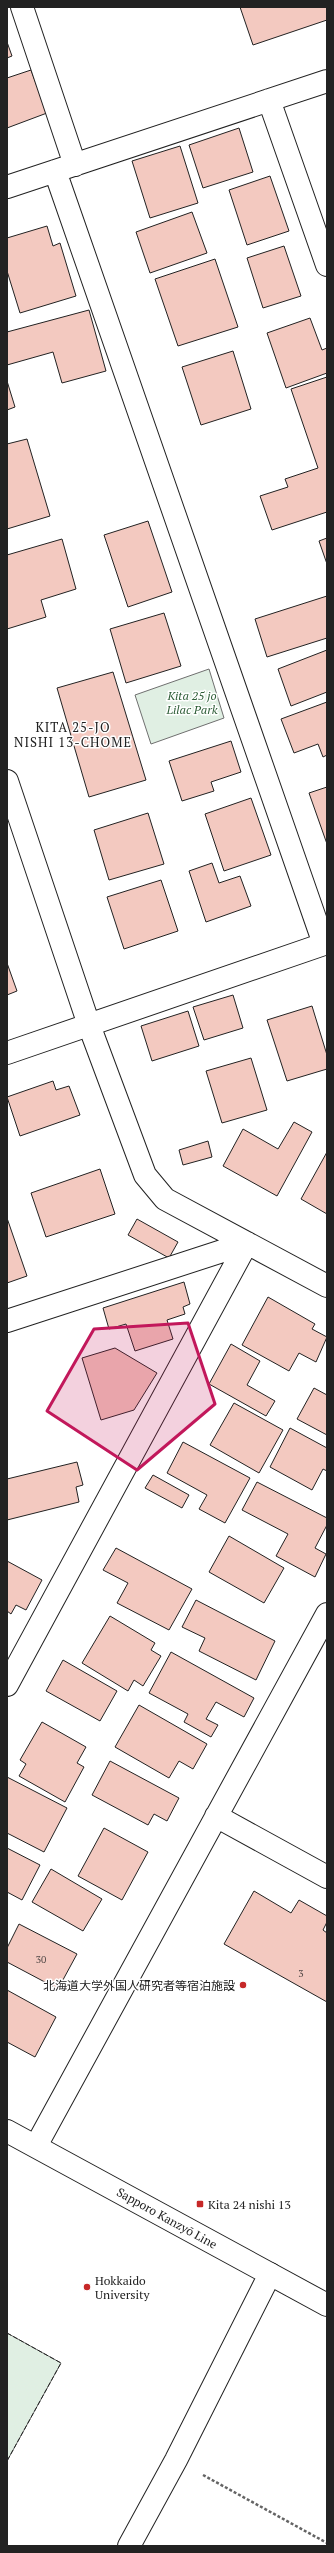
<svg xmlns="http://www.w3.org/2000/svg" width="334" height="2553" font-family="'PT Serif','Noto Sans JP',serif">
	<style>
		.green { fill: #e0efe3; stroke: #6f6f6f }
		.building { fill: #f3c9c0; stroke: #222 }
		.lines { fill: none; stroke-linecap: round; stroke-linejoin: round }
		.minor-casing { stroke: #222; stroke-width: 24 }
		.major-casing { stroke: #222; stroke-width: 24 }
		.path { stroke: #646464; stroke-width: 2.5; stroke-dasharray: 3 2; stroke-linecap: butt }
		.minor { stroke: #fff; stroke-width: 22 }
		.major { stroke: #fff; stroke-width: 22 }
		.fence { stroke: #222; stroke-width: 1; stroke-dasharray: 5 2; stroke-linecap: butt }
		.marked { fill: #c2185b; fill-opacity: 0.2; stroke: #c2185b; stroke-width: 3; stroke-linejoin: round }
		.poi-dot { fill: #c62828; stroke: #fff; stroke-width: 1.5 }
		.labels { text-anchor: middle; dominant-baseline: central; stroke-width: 3; stroke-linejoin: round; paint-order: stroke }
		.number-label { font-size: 10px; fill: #564c4a }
		.park-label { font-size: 12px; font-style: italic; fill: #2f5e38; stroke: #fff }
		.poi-label { font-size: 12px; fill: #222; stroke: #fff; text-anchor: start }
		.street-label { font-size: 12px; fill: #222; stroke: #fff }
		.neighbourhood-label { font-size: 13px; letter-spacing: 1px; fill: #222; stroke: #fff }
	</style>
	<rect width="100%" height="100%" fill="#fff"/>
	<path class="green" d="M209,669L224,718L151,744L135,695Z
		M7,2333L61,2363L7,2461Z"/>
	<path class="building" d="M240,7H327V20L253,45Z
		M7,42L12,56L7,58Z
		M31,70L47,113L7,128V78Z
		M239,128L253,172L203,188L189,145Z
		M180,146L198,203L150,218L132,161Z
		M270,176L289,231L247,245L229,190Z
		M192,212L207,253L150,273L136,232Z
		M47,226L53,246L60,243L76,296L20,313L7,271V238Z
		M284,246L301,296L263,308L247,258Z
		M215,259L238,327L178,346L155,279Z
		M89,310L106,371L62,383L53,352L7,365V332Z
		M310,318L322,350L327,348V373L286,388L267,333Z
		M233,351L251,409L201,425L182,367Z
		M327,377V512L272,530L260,496L288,487L285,479L318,468L291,389Z
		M7,381L15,407L7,410Z
		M27,439L50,516L7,529V444Z
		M148,521L172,592L128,607L104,535Z
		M327,538V564L319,541Z
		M62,539L76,589L41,600L46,617L7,629V555Z
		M327,596V638L267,657L255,619Z
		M164,613L181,666L126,683L110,629Z
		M327,650V692L291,706L278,669Z
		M113,672L146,780L89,797L57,688Z
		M327,702V755L323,757L318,744L294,753L281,719Z
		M231,741L241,772L211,782L214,791L182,801L169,761Z
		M327,787V844L309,793Z
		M251,798L271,855L224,871L205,814Z
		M148,813L164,864L109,880L94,830Z
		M212,863L219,883L240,876L251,906L206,922L189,871Z
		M161,880L178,931L124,949L107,897Z
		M7,963L17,991L7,995Z
		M233,995L243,1028L204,1040L193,1007Z
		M312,1006L327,1055V1069L287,1081L267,1020Z
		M188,1011L199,1046L152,1061L141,1026Z
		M251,1058L267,1110L222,1123L206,1071Z
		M53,1081L56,1090L69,1086L80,1115L20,1136L7,1097Z
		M294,1122L312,1132L277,1196L223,1166L243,1129L278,1149Z
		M208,1141L212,1157L183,1165L179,1150Z
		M327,1152V1214L301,1199Z
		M100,1169L115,1214L46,1237L31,1193Z
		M7,1218L27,1276L7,1283Z
		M137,1219L178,1242L169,1258L128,1235Z
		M184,1282L190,1304L183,1307L185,1314L167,1320L173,1339L135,1351L126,1324L109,1329L103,1308Z
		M268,1297L315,1324L312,1329L327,1337L316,1362L299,1353L289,1371L242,1345Z
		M231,1344L260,1361L247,1385L275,1401L266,1416L209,1384Z
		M115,1348L157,1373L134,1410L101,1420L82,1358Z
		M314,1388L327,1395V1435L297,1419Z
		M234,1403L283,1430L259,1473L210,1445Z
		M290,1428L327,1448V1471L323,1469L312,1490L270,1467Z
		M183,1442L250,1478L225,1523L199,1509L207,1495L167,1473Z
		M77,1462L83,1485L76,1487L79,1502L7,1520V1479Z
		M153,1475L189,1495L182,1508L145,1488Z
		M257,1482L327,1518V1525L315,1548L326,1554L315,1577L276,1556L288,1534L242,1510Z
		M229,1536L284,1568L264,1603L209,1572Z
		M116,1548L192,1589L169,1630L117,1603L128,1583L103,1570Z
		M7,1561L42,1580L26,1610L16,1605L11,1614L7,1611Z
		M196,1600L275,1641L256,1680L199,1651L205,1638L182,1627Z
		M110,1616L155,1643L151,1650L161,1656L143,1686L134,1680L128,1691L82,1663Z
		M171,1652L254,1698L244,1717L216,1702L206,1719L218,1725L211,1737L184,1722L188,1714L149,1693Z
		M63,1660L117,1691L100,1721L46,1691Z
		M139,1705L207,1744L193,1769L179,1761L169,1778L115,1747Z
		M42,1722L86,1747L77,1763L84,1767L65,1802L19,1776L26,1764L20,1760Z
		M110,1761L179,1798L167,1821L154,1814L148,1825L92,1795Z
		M7,1777L67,1808L44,1852L7,1833Z
		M104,1828L148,1852L122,1900L78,1876Z
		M7,1848L40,1865L22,1900L7,1892Z
		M51,1869L102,1899L83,1931L32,1902Z
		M254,1891L291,1913L299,1900L327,1916V1922L323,1930L327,1933V2002L224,1944Z
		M19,1924L77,1954L58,1989L7,1962V1948Z
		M7,1990L56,2017L35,2057L7,2042Z"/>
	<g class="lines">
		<defs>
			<path id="minor" d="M22,7L75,165
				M269,100L327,265
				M55,171L324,944
				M7,187L327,81
				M7,781L89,1025L145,1175L165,1199L327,1286
				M7,1053L327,943
				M7,1321L247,1243
				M7,1685L247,1243
				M216,1816L327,1877
				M36,2146L327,1614
				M129,2546L176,2460L270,2274"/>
			<path id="major" d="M7,2131L327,2305"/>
		</defs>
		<use href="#minor" class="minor-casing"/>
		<use href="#major" class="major-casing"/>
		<path class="path" d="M203,2475L327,2543"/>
		<use href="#minor" class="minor"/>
		<use href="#major" class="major"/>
		<path class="fence" d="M7,2333L61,2363L7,2461"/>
	</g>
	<path class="marked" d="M188,1323L215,1404L137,1470L47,1411L94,1329Z"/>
	<g class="poi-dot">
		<circle cx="243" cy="1985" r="4"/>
		<rect x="196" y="2200" width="8" height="8" rx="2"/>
		<circle cx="87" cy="2287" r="4"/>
	</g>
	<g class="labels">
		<g class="number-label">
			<text x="41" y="1959">30</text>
			<text x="301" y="1973">3</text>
		</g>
		<g class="park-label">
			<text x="192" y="695">Kita 25 jo<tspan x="192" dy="14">Lilac Park</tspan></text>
		</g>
		<g class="poi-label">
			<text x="235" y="1985" text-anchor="end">北海道大学外国人研究者等宿泊施設</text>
			<text x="208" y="2204">Kita 24 nishi 13</text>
			<text x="95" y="2280">Hokkaido<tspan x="95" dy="14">University</tspan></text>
		</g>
		<g class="street-label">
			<text transform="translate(167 2218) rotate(29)">Sapporo Kanzyō Line</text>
		</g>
		<g class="neighbourhood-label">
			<text x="73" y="727">KITA 25-JO<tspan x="73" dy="15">NISHI 13-CHOME</tspan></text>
		</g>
	</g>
	<rect width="334" height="2553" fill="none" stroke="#222222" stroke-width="16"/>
</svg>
